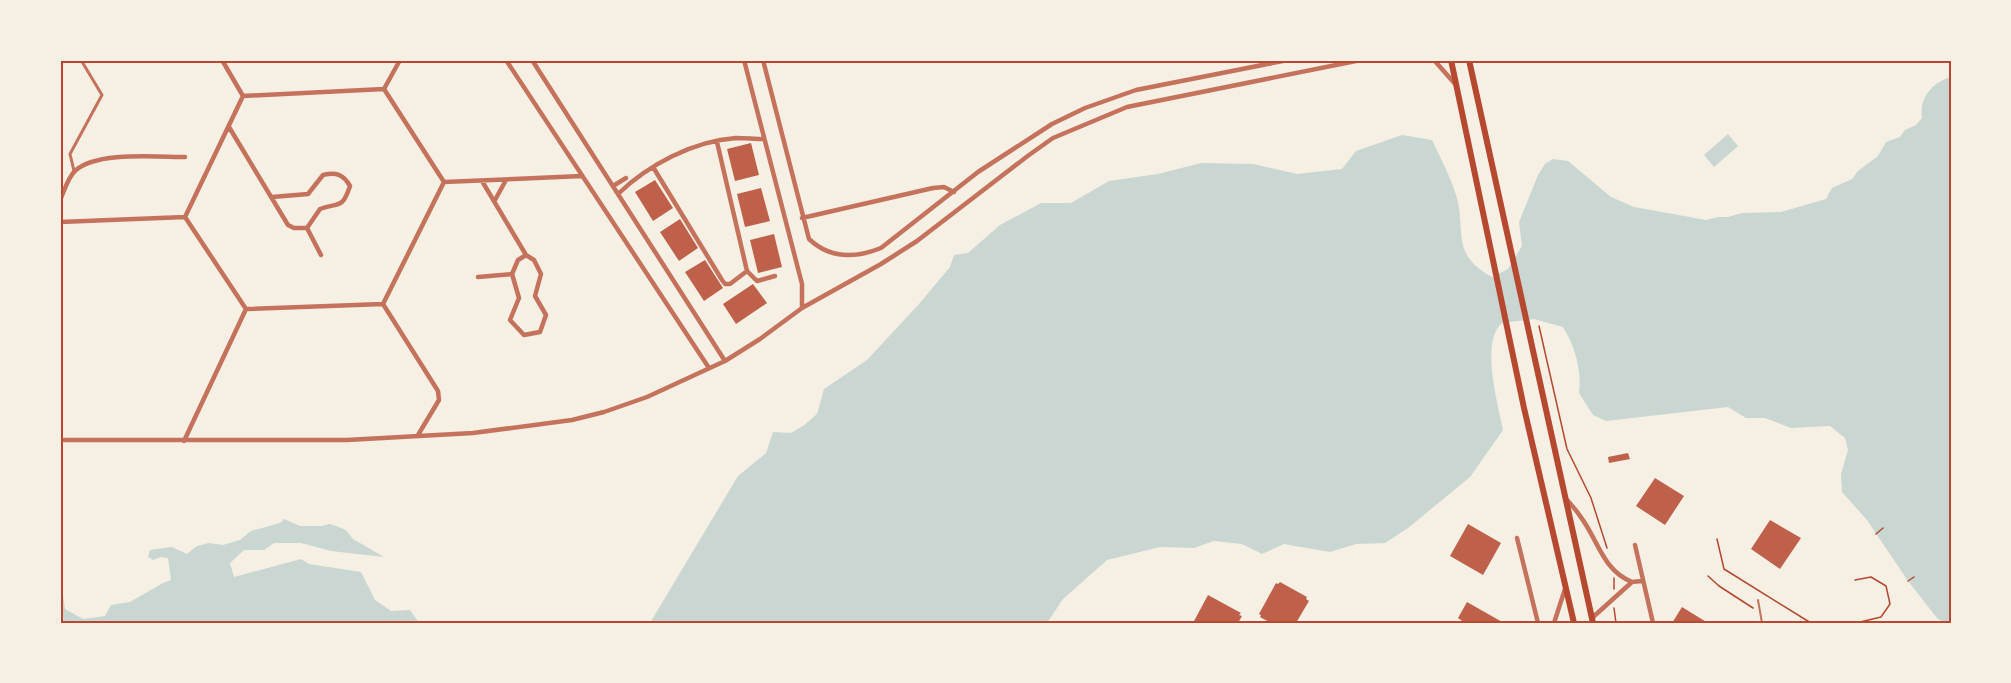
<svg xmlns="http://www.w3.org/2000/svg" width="2011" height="683" font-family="'Alegreya Sans',sans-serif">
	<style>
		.water { fill: #c9d6d2 }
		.building { fill: #bf614a }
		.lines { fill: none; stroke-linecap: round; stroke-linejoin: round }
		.path { stroke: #b5482f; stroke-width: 1.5 }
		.service { stroke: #c5725c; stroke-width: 2 }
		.pedestrian { stroke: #c5725c; stroke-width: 3 }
		.minor { stroke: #c5725c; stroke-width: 4.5 }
		.secondary { stroke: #b5482f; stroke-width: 6 }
		.neatline { fill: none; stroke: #b5482f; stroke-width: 2 }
	</style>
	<rect width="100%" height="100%" fill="#f6efe4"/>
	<path class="water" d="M1951,77V623H1944L1937,618L1908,581L1867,520L1842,492L1841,474L1848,450L1845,438L1830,426L1791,428L1765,418H1746L1728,407L1606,421L1593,415L1579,393C1582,371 1575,346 1563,327L1534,319L1502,323C1480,341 1498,405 1503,430L1470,477L1408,528L1385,543L1356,544L1330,552L1284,544L1262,554L1242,544L1214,541L1194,548L1160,547L1107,560L1063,599L1047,623H650L738,476L766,453L773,432L791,433L803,426L817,414L824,389L867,360L919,304L950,267L954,255L968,253L1000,225L1041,203H1071L1109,181L1158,174L1201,163L1253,164L1297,174L1342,169L1356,151L1402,135L1432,140C1440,157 1449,174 1455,192C1468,229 1448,253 1492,277L1508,269L1522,246L1519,222L1538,175L1545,164L1553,159L1568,161L1611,197L1634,207L1706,220L1718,217H1728L1742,213L1781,212L1826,199L1832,188L1852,179L1858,171L1878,156L1886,142L1900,137L1905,130L1916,125L1922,118C1919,97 1933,82 1951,77Z
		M1728,134L1738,146L1714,167L1704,155Z
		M284,519L300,526H322L329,524L336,526L346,530L353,539L384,557L331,551L301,543H274L264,550H244L230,563L234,577L301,559L309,564L361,572L375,600L391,611L410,610L419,623H60V592L63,595L65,609L83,619L105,616L111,605L130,602L163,583L171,580L168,558L161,557L153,560L148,557L150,550L172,547L187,554L197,546L209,543L223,545L240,540L251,531L280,523Z"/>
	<path class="building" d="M751,143L759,175L735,181L727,149Z
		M655,180L673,208L653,221L635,192Z
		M761,188L770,221L745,227L737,194Z
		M680,219L698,248L679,261L660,232Z
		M774,234L782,267L758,273L750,240Z
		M705,260L723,288L704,301L685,272Z
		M753,284L767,303L736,324L723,304Z
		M1628,453L1630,459L1609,463L1608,457Z
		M1655,478L1684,496L1665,525L1636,506Z
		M1770,520L1801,538L1780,569L1751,549Z
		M1468,524L1501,543L1483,575L1450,556Z
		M1280,582L1307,597L1306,599L1309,601L1296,623H1271L1260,617L1261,615L1259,614L1276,583L1278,584Z
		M1208,595L1241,613L1239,615L1242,616L1238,623H1193Z
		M1467,602L1504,623H1465L1458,618Z
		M1682,607L1708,623H1672Z"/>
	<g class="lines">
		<path class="path" d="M1539,326L1567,449L1591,498L1607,548
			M1876,534L1883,528
			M1717,539L1724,569L1811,623
			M1708,576L1719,586L1753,608
			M1855,580L1871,577L1886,586L1890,604L1881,617L1856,623
			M1908,581L1914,577
			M1614,589V578
			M1614,608L1616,623"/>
		<path class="service" d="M1758,600L1762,623"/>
		<path class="pedestrian" d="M74,171L70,154L102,95L81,60"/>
		<path class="minor" d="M506,60L709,368
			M532,60L725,361
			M744,60L802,284V308
			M763,60L809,239C830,259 856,258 881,248L978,172L1052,124L1085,108L1136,90L1288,60
			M1434,60L1456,85
			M384,89L400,60
			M243,96L384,89L444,182L383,304L438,391L439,400L418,435
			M229,127L288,225L294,228H307
			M717,142L747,271L757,281L775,276
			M653,167L722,280L725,284H730L747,271
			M482,181L526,255L518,260L512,274L519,298L510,320L524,335L540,332L546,315L535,296L541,274L534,260L526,255
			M444,182L582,176
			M613,186L626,178
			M618,194C648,165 693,141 736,138C745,138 755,139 764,139
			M272,197L308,194L323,175C336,172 343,174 350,186C342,210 339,202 320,209L307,228
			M60,200C64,192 68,177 75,171C95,151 158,157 185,157
			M495,200L506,180
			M802,218L933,188L944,187L954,192
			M60,222L185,217
			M307,228L321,255
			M478,277L512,274
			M246,309L383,304
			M60,440H347L473,433L572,420L604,412L647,397L725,361L760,339L802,308L881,264L917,241L1029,155L1053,138L1127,107L1361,60
			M184,441L246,309L185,217L243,96L222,60
			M1568,501C1572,506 1577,511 1580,516C1598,539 1602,570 1632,582
			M1517,538L1538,623
			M1635,545L1653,623
			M1592,618L1632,582L1642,581
			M1554,623L1565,589"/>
		<path class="secondary" d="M1451,60L1524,408L1574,623
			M1469,60L1593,623"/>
	</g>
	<rect width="2011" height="683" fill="none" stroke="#f6efe4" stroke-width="123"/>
	<rect x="62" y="62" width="1888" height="560" class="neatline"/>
</svg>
